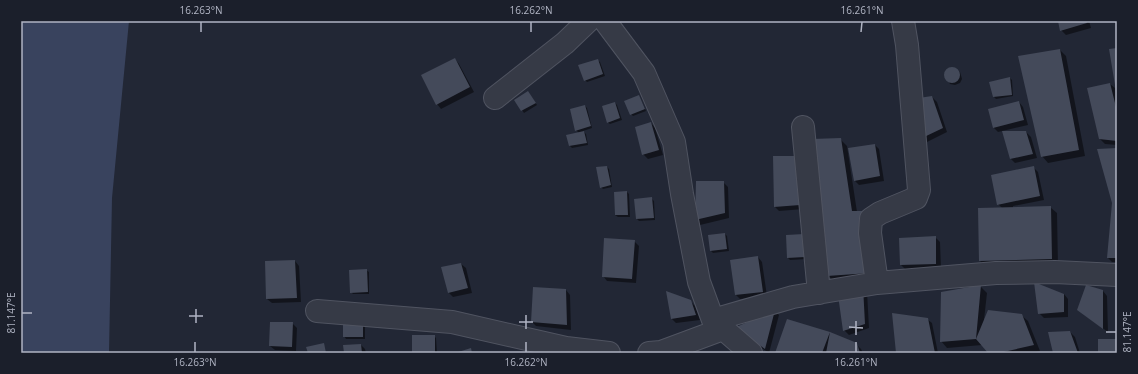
<svg xmlns="http://www.w3.org/2000/svg" width="1138" height="374" font-family="'Open Sans',sans-serif">
	<style>
		.water { fill: #39435e }
		.shadow { fill: #0007 }
		.building { fill: #444a5a }
		.lines { fill: none; stroke-linecap: round; stroke-linejoin: round }
		.minor-casing { stroke: #505461; stroke-width: 24 }
		.minor { stroke: #363a46; stroke-width: 22 }
		.ticks { fill: none; stroke: #b0b4c3; stroke-width: 1.5 }
		.neatline { fill: none; stroke: #b0b4c3; stroke-width: 1.5 }
		.ticks-label { font-size: 10px; text-anchor: middle; fill: #b0b4c3 }
	</style>
	<rect width="100%" height="100%" fill="#222735"/>
	<path class="water" d="M21,21H129L112,198L109,353H21Z"/>
	<path class="shadow" d="M1059,21H1089L1091,28L1066,35L1061,30Z
		M1060,50L1066,56L1085,156L1048,163L1042,156Z
		M455,59L459,64L474,92L441,109L437,104Z
		M597,60L600,62L605,76L587,82L585,80Z
		M953,68L960,72L962,79L960,83L955,85L950,84L944,75L946,71Z
		M1010,78L1012,80L1013,96L996,99L994,97Z
		M1110,84L1115,88L1117,98V145L1105,144L1100,139Z
		M528,92L537,105L524,113L515,100Z
		M639,96L646,111L633,116L631,114Z
		M932,97L937,102L947,132L927,142L923,137Z
		M1019,102L1023,107L1028,125L998,132L994,128L989,110Z
		M615,103L617,105L622,120L610,124L607,122Z
		M585,106L587,108L592,128L583,131L586,134L588,145L572,148L570,146L567,136L579,133L576,130Z
		M651,123L655,128L663,155L648,159L643,154Z
		M1026,132L1031,137L1037,158L1015,163L1010,158Z
		M840,139L847,146L857,212L876,279L834,282L828,275Z
		M875,145L879,149L884,181L859,185L855,181Z
		M1117,149V262H1112L1108,258Z
		M800,157L804,209L779,211L775,207Z
		M607,167L609,169L612,187L603,189L601,187Z
		M1033,167L1038,172L1044,200L1013,206V208L1050,207L1057,213L1058,265L987,268L980,261L979,208H1002L998,204Z
		M723,182L728,187L729,218L700,225L696,220Z
		M627,192L629,194L630,217H618L615,215V193Z
		M651,198L654,201L655,220L639,221L637,219L635,200Z
		M725,234L727,236L729,251L713,253L711,251Z
		M787,236L807,259L790,260L788,258Z
		M935,237L940,242L941,268L905,269L901,265Z
		M634,241L639,246L636,283L607,281L603,276Z
		M758,257L762,262L767,296L740,299L736,295Z
		M295,261L299,266L301,302L272,303L267,299Z
		M461,264L466,268L472,293L453,297L449,293Z
		M366,270L369,272V294H353L351,292Z
		M980,286L987,293L984,320L1021,315L1028,321L1040,351L1032,353H989L982,345L947,348L941,341Z
		M863,287L867,291L869,328L849,335L844,330Z
		M566,290L570,295L571,330L536,326L532,322Z
		M1103,291L1107,296L1108,332L1083,314Z
		M1064,294L1068,299V317L1044,318L1039,313Z
		M690,301L695,306L700,320L676,323L671,318Z
		M775,311L779,315L769,353L740,333Z
		M927,319L932,323L938,353H897Z
		M787,321L830,333L856,344L861,349L863,353H776Z
		M292,323L297,328L296,351L275,350L270,346Z
		M365,323V339H346L344,336Z
		M1070,332L1075,337L1080,353H1054Z
		M434,336L436,338L437,353L413,352Z
		M361,345L365,349L366,353H345Z"/>
	<path class="building" d="M1058,21H1086L1087,23L1060,31Z
		M1117,48V91H1116L1109,49Z
		M1060,49L1079,150L1041,157L1018,56Z
		M455,58L470,87L436,105L421,75Z
		M598,59L603,74L584,81L578,65Z
		M944 75a8 8 0 1 1 16 0a8 8 0 1 1-16 0Z
		M1010,77L1012,95L993,97L989,82Z
		M1110,83L1117,111V141L1099,139L1087,88Z
		M528,91L536,103L521,111L514,100Z
		M639,95L645,109L630,115L624,101Z
		M932,96L943,128L922,138L912,99Z
		M1019,101L1024,120L993,128L988,109Z
		M615,102L620,118L607,123L602,106Z
		M585,105L591,126L575,131L570,109Z
		M651,122L659,150L642,155L635,127Z
		M584,131L587,143L569,146L566,135Z
		M1002,131H1026L1033,154L1010,159Z
		M841,138L852,211H862L870,273L827,276L812,139Z
		M875,144L880,176L854,181L848,148Z
		M1117,148V258H1107L1112,203L1097,149Z
		M773,156H800V205L774,207Z
		M607,166L611,185L600,188L596,167Z
		M1034,166L1040,196L997,205L991,175Z
		M696,181H724L725,213L695,220Z
		M627,191L628,215H615L614,192Z
		M652,197L654,218L636,219L634,199Z
		M1051,206L1052,259L979,261L978,208Z
		M725,233L727,249L710,251L708,235Z
		M804,234L805,257L787,258L786,235Z
		M936,236V264L900,265L899,238Z
		M604,238L635,240L632,279L602,277Z
		M758,256L763,292L735,295L730,260Z
		M295,260L297,298L266,299L265,261Z
		M461,263L468,288L448,293L441,267Z
		M367,269L368,292L350,293L349,270Z
		M1034,282L1064,294V312L1038,314Z
		M981,285L976,339L940,342L941,292Z
		M1086,285L1103,290V329L1077,310Z
		M863,286L865,324L843,331L838,295Z
		M533,287L566,289L567,325L531,322Z
		M666,291L691,300L696,315L671,319Z
		M775,310L765,349L734,328Z
		M988,310L1022,314L1034,345L999,353H988L976,339Z
		M892,313L928,318L935,353H896Z
		M787,319L830,332L857,343L860,353H826L830,332L822,353H775Z
		M343,320H363V337H343Z
		M270,322H293L292,347L269,346Z
		M1070,331L1078,353H1053L1048,332Z
		M412,335H435V352H412Z
		M1098,339H1117V353H1098Z
		M324,343L326,353H308L306,347Z
		M361,344L362,353H344L343,345Z
		M471,348L472,353H455Z"/>
	<g class="lines">
		<defs>
			<path id="minor" d="M605,21L644,73L674,142L682,194L699,282L713,320L751,353
				M495,98L565,43L588,21
				M803,127L819,293
				M877,283L870,233L871,219L880,213L916,198L919,190L907,45L903,21
				M317,311L452,322L566,348L609,353
				M713,320L793,297L877,283L996,273L1055,272L1117,275
				M649,353L661,352L723,329"/>
		</defs>
		<use href="#minor" class="minor-casing"/>
		<use href="#minor" class="minor"/>
	</g>
	<path class="ticks" d="M201,32V22M531,32V22M861,32L862,22M22,313H32M189,316H203M519,322H533M196,323V309M849,327L863,328M526,329V315M1106,332H1116M856,335V321M195,352V342M526,352V342M856,352V342"/>
	<rect width="1138" height="374" fill="none" stroke="#1b1f2b" stroke-width="44"/>
	<rect x="22" y="22" width="1094" height="330" class="neatline"/>
	<g class="ticks-label">
		<text x="201" y="14">16.263°N</text>
		<text x="531" y="14">16.262°N</text>
		<text x="862" y="14">16.261°N</text>
		<text transform="translate(11 313) rotate(-90)" y="4">81.147°E</text>
		<text transform="translate(1127 332) rotate(-90)" y="4">81.147°E</text>
		<text x="195" y="366">16.263°N</text>
		<text x="526" y="366">16.262°N</text>
		<text x="856" y="366">16.261°N</text>
	</g>
</svg>
